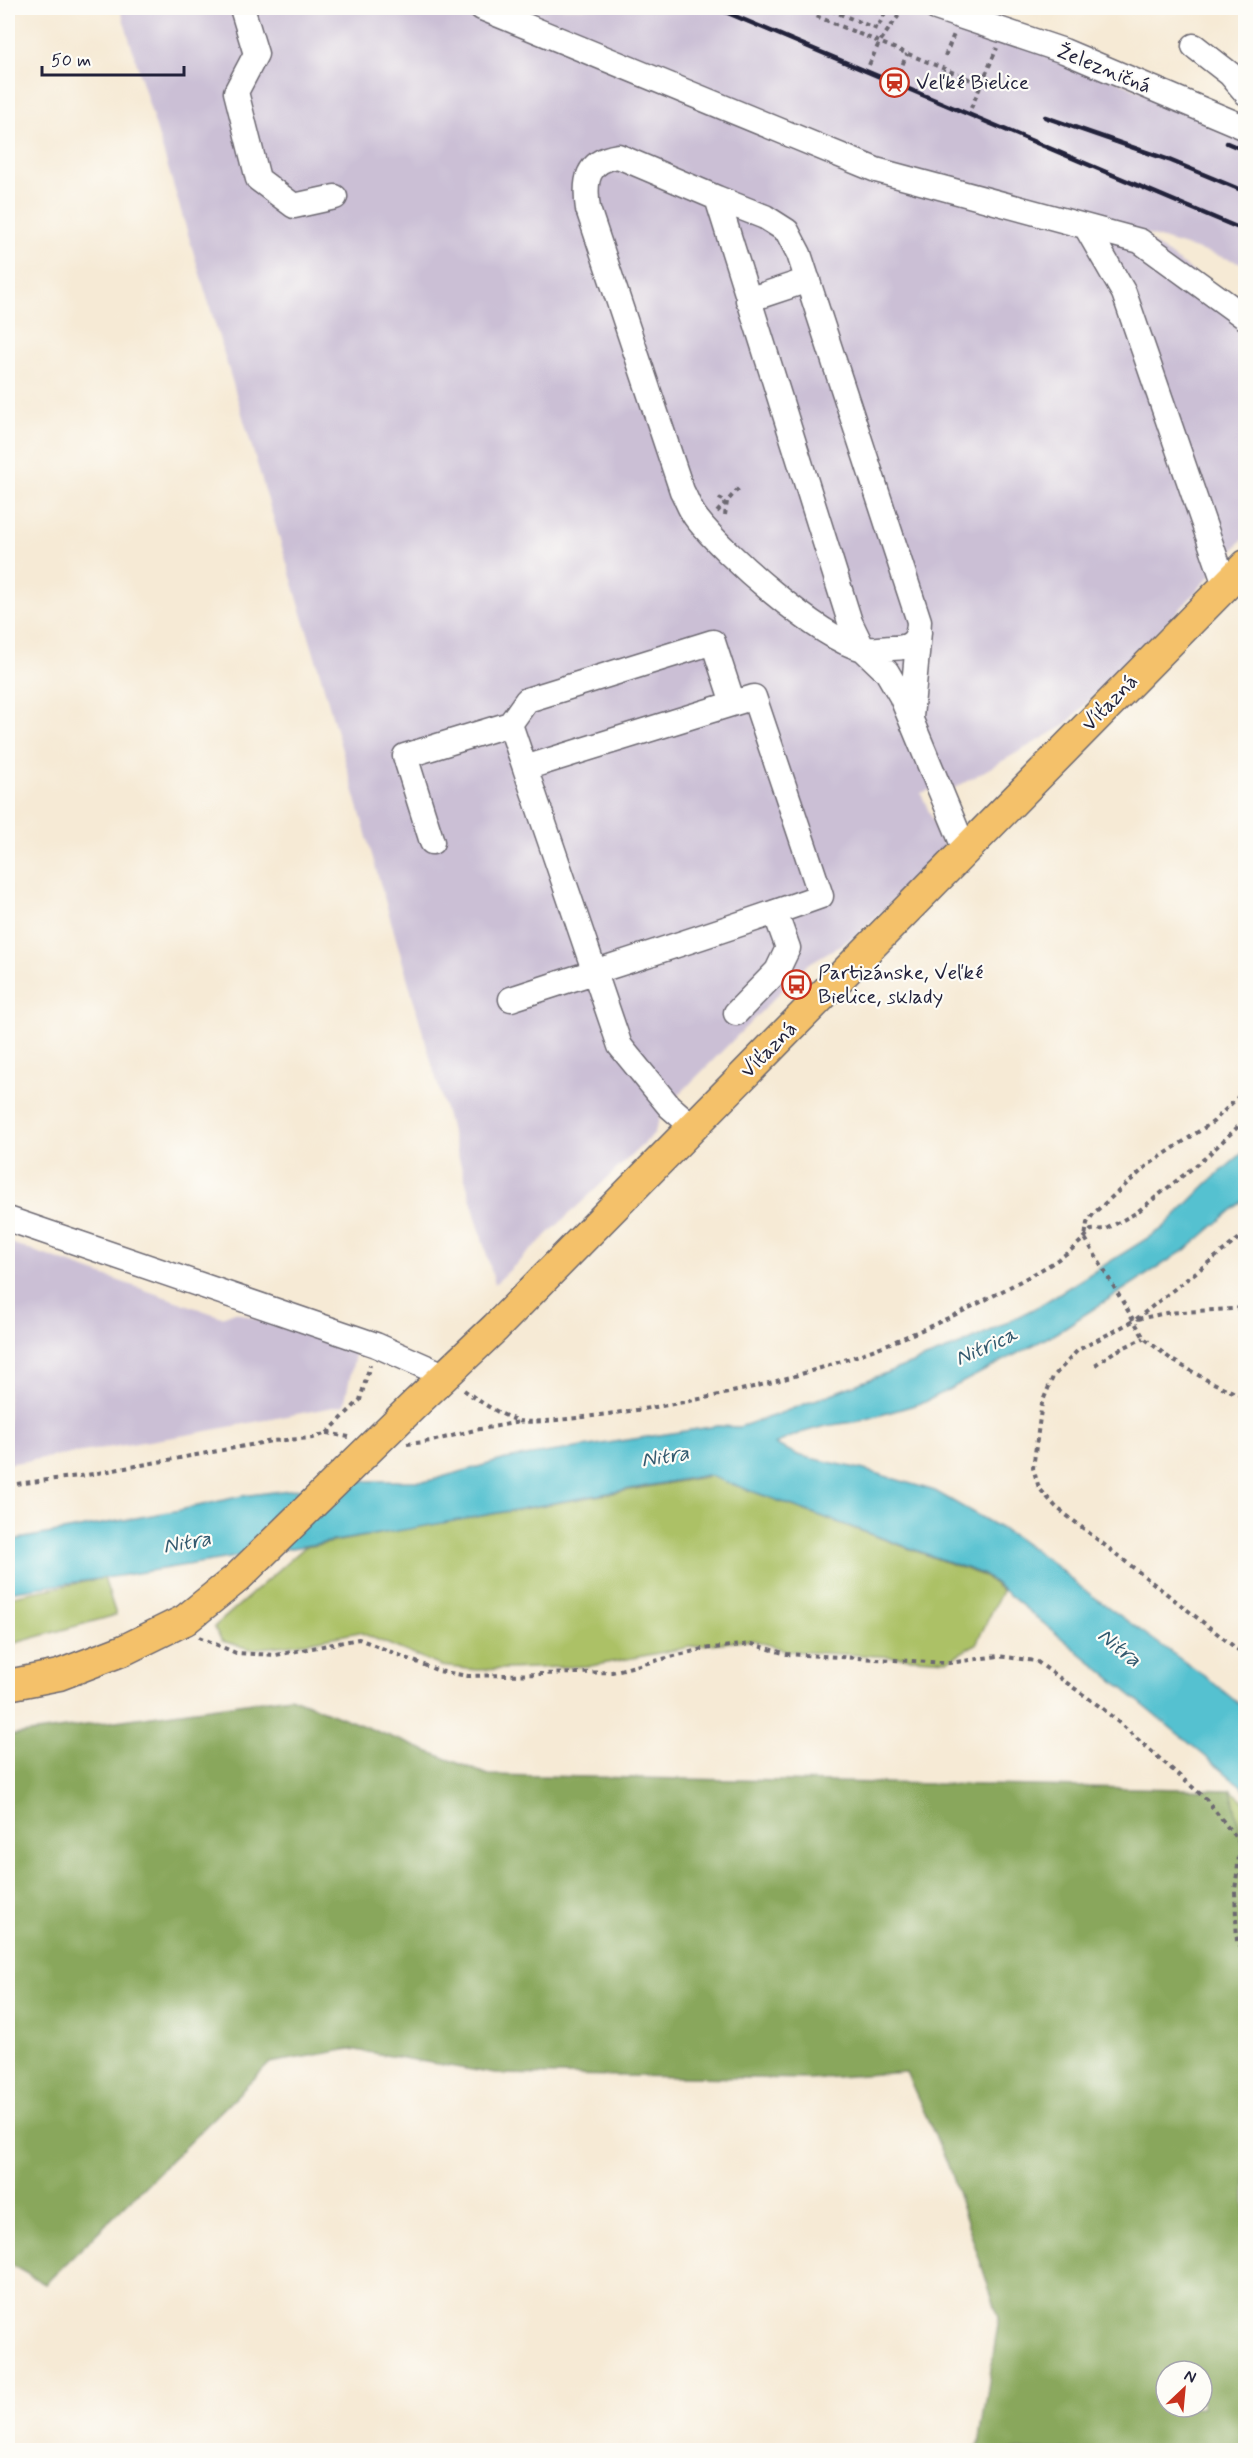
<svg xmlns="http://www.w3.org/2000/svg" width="1253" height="2458" font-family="Mynerve,sans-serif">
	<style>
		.industrial { fill: #cbbfd5 }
		.green { fill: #acc166; stroke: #677250; stroke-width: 1.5 }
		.forest { fill: #89a75b; stroke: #56644b; stroke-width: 1.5; fill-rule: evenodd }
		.water { fill: #55c1d0; stroke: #3c7286; stroke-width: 1.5 }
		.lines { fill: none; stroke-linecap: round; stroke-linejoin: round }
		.minor-casing { stroke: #6c6871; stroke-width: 27 }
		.major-casing { stroke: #6c6871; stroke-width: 33 }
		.path { stroke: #6c6871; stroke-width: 4; stroke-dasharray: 4.5 4.5; stroke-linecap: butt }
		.minor { stroke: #fff; stroke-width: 24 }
		.major { stroke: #f4c16a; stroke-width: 30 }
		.rail { stroke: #22223b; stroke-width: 4.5 }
		.major-bridge-casing { stroke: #6c6871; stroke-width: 33; stroke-linecap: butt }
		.major-bridge { stroke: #f4c16a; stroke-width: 30 }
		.labels { text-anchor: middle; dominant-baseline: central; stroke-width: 4.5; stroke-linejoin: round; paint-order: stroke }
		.street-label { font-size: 21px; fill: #22223b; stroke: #fdfcf7 }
		.poi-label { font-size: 21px; fill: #22223b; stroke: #fdfcf7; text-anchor: start }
		.water-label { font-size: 22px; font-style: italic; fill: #345a6f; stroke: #fdfcf7 }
	</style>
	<rect width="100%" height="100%" fill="#fdfcf7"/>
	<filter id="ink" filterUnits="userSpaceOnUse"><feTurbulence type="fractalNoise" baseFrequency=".0167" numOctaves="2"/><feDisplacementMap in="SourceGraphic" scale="12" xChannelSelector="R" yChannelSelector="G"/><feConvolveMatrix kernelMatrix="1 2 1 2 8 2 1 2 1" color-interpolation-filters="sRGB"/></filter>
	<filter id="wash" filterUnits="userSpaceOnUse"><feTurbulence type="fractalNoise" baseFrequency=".008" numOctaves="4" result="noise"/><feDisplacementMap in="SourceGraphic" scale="24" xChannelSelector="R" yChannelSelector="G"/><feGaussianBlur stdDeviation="1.35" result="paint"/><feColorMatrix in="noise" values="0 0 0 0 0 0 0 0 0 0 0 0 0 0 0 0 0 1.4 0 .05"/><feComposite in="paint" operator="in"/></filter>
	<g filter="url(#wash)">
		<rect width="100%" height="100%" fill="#f6ead5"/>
		<path class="industrial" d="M120,8H945L1245,135V264L1136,231L1245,309V537L1183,606L1064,726L953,789L951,783L921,793L945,849L856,936L808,964L662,1112L654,1134L495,1284L319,670Z
			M8,1242L222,1317L235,1312L356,1350L344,1405L186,1435L8,1464Z"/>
		<path class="green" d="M710,1476L984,1576L1002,1591L976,1644L949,1660L788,1651L753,1640L700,1645L591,1666L477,1670L441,1666L359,1632L298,1644L251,1649L222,1641L214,1627L305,1547Z
			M104,1578L116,1615L8,1645V1597Z
			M1231,1790L1245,1802V1858Z"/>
		<path class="forest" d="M290,1697L488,1775L1231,1790L1246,1858L1245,2450H969L979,2445L999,2318L947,2162L906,2072L809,2079L495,2074L350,2049L270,2063L45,2284L8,2263V1736ZM1166,2371H1202V2407H1166Z"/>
		<path class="water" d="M1245,1151V1199L1188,1248L1056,1333L925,1402L860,1421L825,1426L800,1433L775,1444L800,1456L861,1469L935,1491L1014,1536L1052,1563L1083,1589L1211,1681L1245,1709V1789L985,1575L707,1475L409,1529L125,1575L8,1592V1541L180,1510L242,1496L359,1481H428L506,1459L717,1426L739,1427L773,1416L965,1343L1039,1306L1162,1229L1209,1182Z"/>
	</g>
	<g filter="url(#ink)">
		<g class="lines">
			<defs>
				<path id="minor" d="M242,8L256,54L236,92L258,179L294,206L335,197
					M482,8L876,170L1140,241L1246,318
					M936,8L1064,51L1246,128
					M1194,46L1230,74L1246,93
					M717,198L765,217L787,231L799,254L919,621C919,641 911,648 892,648C882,648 870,651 860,648C817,636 725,555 697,519C690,511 687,500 682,491L588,209C584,181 586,161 618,156L717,198L850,622L863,649L887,672L901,696L965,850
					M1086,227L1124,293L1225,585
					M748,300L808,280
					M911,717L919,632
					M510,724L525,768
					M432,842L405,756L510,724L527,700L713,642L733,703
					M511,999C614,965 718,933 821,896L754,697L525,768L620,1046L669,1106L693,1127
					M736,1013L777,971L788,948L775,912
					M8,1219L376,1345L444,1375"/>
				<path id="major" d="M416,1403L496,1327L1246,565
					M8,1685L59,1675L124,1650L185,1620"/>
			</defs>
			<use href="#minor" class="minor-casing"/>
			<use href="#major" class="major-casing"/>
			<path class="path" d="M819,8L816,16L981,84
				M837,8L835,12L877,29L884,15L866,8
				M945,56L954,34
				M869,65L879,43L899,15L902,8
				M892,89L907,54
				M971,108L997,48
				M719,498L727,502L725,515
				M717,512L741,486
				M1246,1089L1213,1122L1148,1165L1094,1213L1087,1223L1085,1238L1144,1338L1172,1360L1207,1380L1246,1398
				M1246,1233L1135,1320L1078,1350L1053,1377L1042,1403L1033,1468L1039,1488L1056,1507L1246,1656
				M1138,1319L1166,1313L1246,1308
				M1095,1365L1114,1352L1144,1338
				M464,1390C480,1402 500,1415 519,1421C530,1424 586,1417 600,1415C750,1396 873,1360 1006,1289C1035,1273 1070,1257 1091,1230L1106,1229L1136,1213L1205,1158L1246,1119
				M327,1433L349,1437
				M407,1444L432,1441L475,1430L520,1422
				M8,1485L87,1475L272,1441L313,1438L327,1433L360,1400L370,1365
				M199,1637L236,1653L276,1655L359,1639L439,1671L468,1676L612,1672L702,1649L752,1644L787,1654L949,1663L998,1656L1036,1661L1102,1708L1206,1799L1246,1851
				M1240,1847L1235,1891L1237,1943L1246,1951
				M1246,2199L1241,2214L1246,2231"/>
			<use href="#minor" class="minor"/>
			<use href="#major" class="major"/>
			<path class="rail" d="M716,8L1246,231
				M1045,117L1169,160L1246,192
				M1227,143L1246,151"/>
			<defs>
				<path id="major-bridge" d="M185,1620L237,1578L416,1403"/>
			</defs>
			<use href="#major-bridge" class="major-bridge-casing"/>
			<use href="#major-bridge" class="major-bridge"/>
		</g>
	</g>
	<defs>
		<symbol id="station-ring" viewBox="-11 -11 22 22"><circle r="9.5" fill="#fdfcf7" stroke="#c8321e" stroke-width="1.5"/><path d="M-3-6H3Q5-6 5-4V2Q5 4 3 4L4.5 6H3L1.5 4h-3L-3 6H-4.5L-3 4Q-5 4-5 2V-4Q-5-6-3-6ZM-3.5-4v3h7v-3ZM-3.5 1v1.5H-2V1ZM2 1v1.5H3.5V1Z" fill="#c8321e"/></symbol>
		<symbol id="bus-ring" viewBox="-11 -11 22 22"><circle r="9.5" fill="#fdfcf7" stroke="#c8321e" stroke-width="1.5"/><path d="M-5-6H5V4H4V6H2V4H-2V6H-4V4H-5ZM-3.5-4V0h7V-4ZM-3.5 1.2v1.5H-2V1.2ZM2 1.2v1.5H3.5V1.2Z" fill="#c8321e"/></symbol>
	</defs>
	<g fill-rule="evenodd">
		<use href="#station-ring" x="878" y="66" width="33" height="33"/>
		<use href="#bus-ring" x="780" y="968" width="33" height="33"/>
	</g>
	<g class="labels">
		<g class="street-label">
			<text transform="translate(1104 69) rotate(22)">Železničná</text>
			<text transform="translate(1110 703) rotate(-46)">Víťazná</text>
			<text transform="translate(769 1050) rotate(-45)">Víťazná</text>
		</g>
		<g class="poi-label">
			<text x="916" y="83">Veľké Bielice</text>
			<text x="818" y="973">Partizánske, Veľké<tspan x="818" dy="24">Bielice, sklady</tspan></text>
		</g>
		<g class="water-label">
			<text transform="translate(986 1347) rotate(-24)">Nitrica</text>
			<text transform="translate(665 1457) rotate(-9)">Nitra</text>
			<text transform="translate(187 1543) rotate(-10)">Nitra</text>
			<text transform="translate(1119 1648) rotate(39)">Nitra</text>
		</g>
	</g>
	<rect width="1253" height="2458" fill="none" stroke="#fdfcf7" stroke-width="30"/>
	<g transform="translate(1184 2389) rotate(26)"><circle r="28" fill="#fdfcf7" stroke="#a5a5ac" stroke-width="1.5"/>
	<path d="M0-4.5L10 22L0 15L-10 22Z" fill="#c8321e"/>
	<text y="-9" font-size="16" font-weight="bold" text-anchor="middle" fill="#22223b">N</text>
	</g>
	<path d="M42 66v9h142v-9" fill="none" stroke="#22223b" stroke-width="3"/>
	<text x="51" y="66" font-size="18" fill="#22223b" stroke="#fdfcf7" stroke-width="4.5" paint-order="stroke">50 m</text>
</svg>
